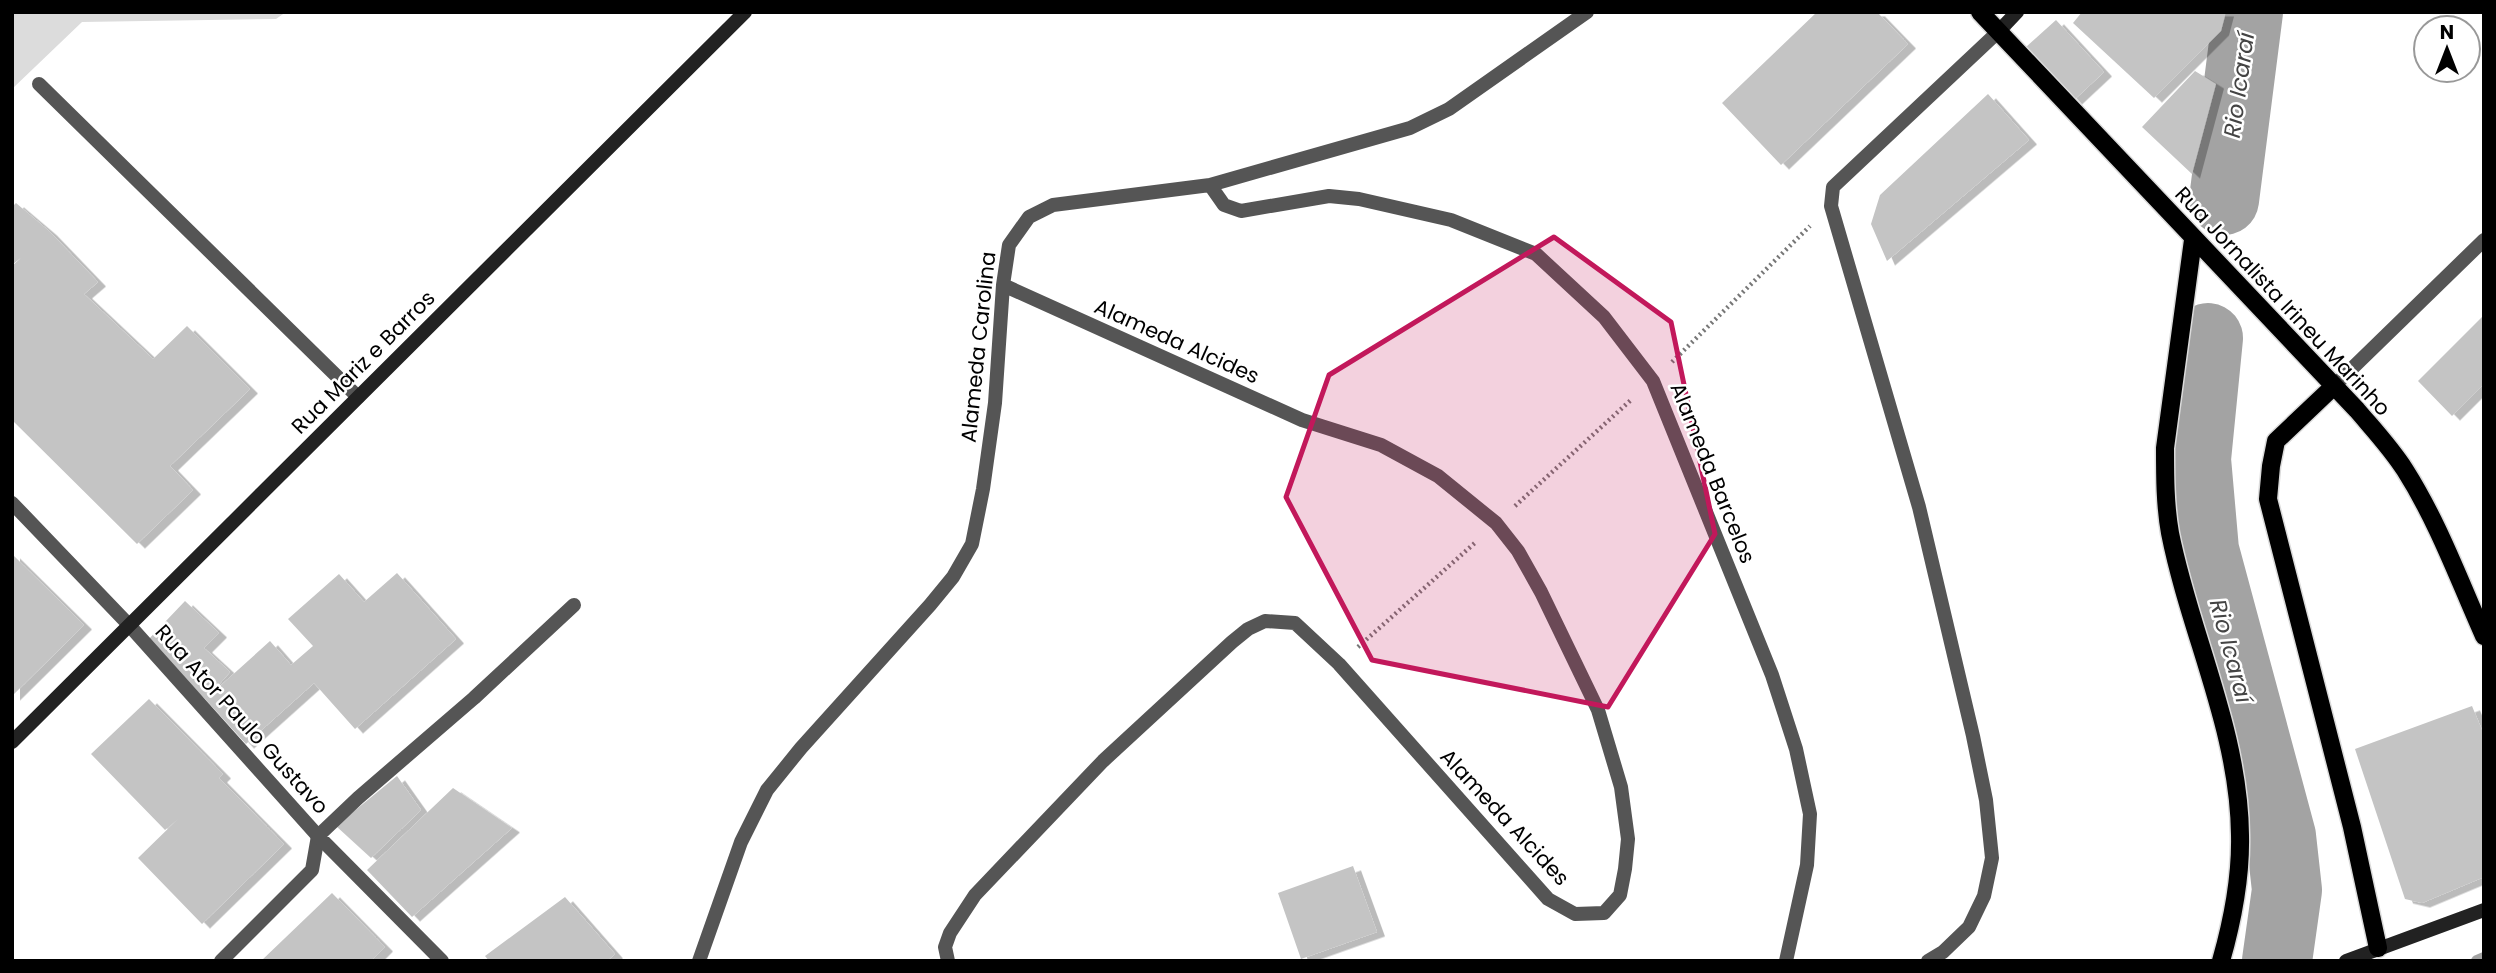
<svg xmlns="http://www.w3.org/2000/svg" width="2496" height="973" font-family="Poppins,sans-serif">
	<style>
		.green { fill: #dcdcdc }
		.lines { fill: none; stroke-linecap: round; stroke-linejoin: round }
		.stream { stroke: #a3a3a3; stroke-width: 12 }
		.river { stroke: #a3a3a3; stroke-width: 70 }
		.building { fill: #c4c4c4; filter: url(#shadow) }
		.primary-casing { stroke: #dbdbdb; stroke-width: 21 }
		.path { stroke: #777; stroke-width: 4.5; stroke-dasharray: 2 3.5; stroke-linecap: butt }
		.lane { stroke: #555; stroke-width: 14 }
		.street { stroke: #555; stroke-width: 14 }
		.secondary { stroke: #222; stroke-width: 14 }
		.primary { stroke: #000; stroke-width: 18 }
		.marked { fill: #c2185b; fill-opacity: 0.2; stroke: #c2185b; stroke-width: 5; stroke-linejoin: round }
		.labels { text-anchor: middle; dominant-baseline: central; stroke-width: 5; stroke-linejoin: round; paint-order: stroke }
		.street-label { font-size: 21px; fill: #000; stroke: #fff }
		.water-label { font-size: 23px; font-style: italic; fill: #444; stroke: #fff }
	</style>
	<defs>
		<filter id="shadow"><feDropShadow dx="8" dy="4.5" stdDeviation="0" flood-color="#0004"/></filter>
	</defs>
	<rect width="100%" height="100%" fill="#fff"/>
	<path class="green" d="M12,12H286L276,19L82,22L12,89Z"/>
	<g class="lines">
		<path class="stream" d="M2477,961L2484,958"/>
		<path class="river" d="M2224,200L2248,12
			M2208,338L2196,459L2204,550L2281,836L2287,890L2277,961"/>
	</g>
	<path class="building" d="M1817,12H1877L1908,44L1781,165L1722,103Z
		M2082,12H2226L2221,31L2154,98L2073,23Z
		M2056,20L2104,72L2074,100L2026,47Z
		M2195,71L2216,84L2192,174L2142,127Z
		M1988,94L2029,140L1887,261L1871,224L1880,195Z
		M16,203L49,231L98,282L84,294L153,359L187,326L250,389L170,466L193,490L137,544L12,420V266L22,257L12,265V207Z
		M2484,315V384L2452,416L2418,381Z
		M12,554L84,625L12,696Z
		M397,573L456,639L355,729L314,683L246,744L205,699L146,642L185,601L219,633L204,648L230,672L208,697L270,641L291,665L313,646L288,619L339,574L364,602Z
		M149,699L223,774L219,778L284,844L202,924L138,858L178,819L165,830L91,754Z
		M2472,706L2484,735V877L2422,903L2405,899L2355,749Z
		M397,776L421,810L371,858L336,826Z
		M453,788L512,828L412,917L367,870Z
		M1353,866L1377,932L1301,959L1278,893Z
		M332,893L385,947L371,961H261Z
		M565,897L615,954L607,961H489L485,956Z"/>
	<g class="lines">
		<defs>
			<path id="primary" d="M1980,12L2357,410C2374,430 2391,448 2405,470C2438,522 2459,580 2484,636
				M2193,240L2165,448C2165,476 2165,505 2170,533C2190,634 2239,730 2240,835C2241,878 2233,919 2221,961
				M2334,386L2276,441L2271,466L2268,499L2352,827L2378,948"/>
		</defs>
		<use href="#primary" class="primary-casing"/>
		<path class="path" d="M1672,362L1810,226
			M1515,506L1632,399
			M1358,647L1477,541"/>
		<path class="lane" d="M221,961L312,870L318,836"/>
		<path class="street" d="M39,84L358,397
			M1210,185L1224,205L1241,211L1329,196L1359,199L1451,220L1536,254L1604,317L1653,381L1772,675L1796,749L1810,814L1807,865L1786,961
			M2334,386L2484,240
			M12,503L129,625L318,836L442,961
			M318,836L358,798L474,698L574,605
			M699,961L741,842L767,790L801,748L930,605L953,577L972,544L983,489L995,403L1003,285L1009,245L1029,217L1053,205L1210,185L1410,128L1449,109L1587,12
			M948,961L945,947L950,933L975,895L1103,761L1232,642L1248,629L1265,621L1295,623L1339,664L1548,899L1575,914L1604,913L1620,895L1625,869L1628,839L1621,787L1598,710L1541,592L1518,551L1496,523L1438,476L1381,445L1302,420L1003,285
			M1928,961L1943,952L1969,927L1984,896L1992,858L1986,800L1973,736L1919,507L1831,206L1833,187L1999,31"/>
		<path class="secondary" d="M1999,31L2017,12
			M12,742L745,12
			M2346,961L2484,910"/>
		<use href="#primary" class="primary"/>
	</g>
	<path class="marked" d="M1554,237L1671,322L1715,534L1608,707L1372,660L1286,497L1329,375Z"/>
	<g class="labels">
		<g class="street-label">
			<text transform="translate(2283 301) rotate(47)">Rua Jornalista Irineu Marinho</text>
			<text transform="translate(1177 341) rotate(24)">Alameda Alcides</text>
			<text transform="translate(978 347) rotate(-84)">Alameda Carolina</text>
			<text transform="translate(363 362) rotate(-45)">Rua Mariz e Barros</text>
			<text transform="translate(1713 473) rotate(68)">Alameda Barcelos</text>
			<text transform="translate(242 719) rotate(48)">Rua Ator Paulo Gustavo</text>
			<text transform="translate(1505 817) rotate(47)">Alameda Alcides</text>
		</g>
		<g class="water-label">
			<text transform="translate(2239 85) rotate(-82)">Rio Icaraí</text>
			<text transform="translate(2231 651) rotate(75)">Rio Icaraí</text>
		</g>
	</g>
	<rect width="2496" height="973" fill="none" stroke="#000000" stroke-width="28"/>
	<g transform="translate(2447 49)"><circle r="33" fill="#ffffff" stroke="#999999" stroke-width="2"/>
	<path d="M0-5L12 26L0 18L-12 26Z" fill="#000000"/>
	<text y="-10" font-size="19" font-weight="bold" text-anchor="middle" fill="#000000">N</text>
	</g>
</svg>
